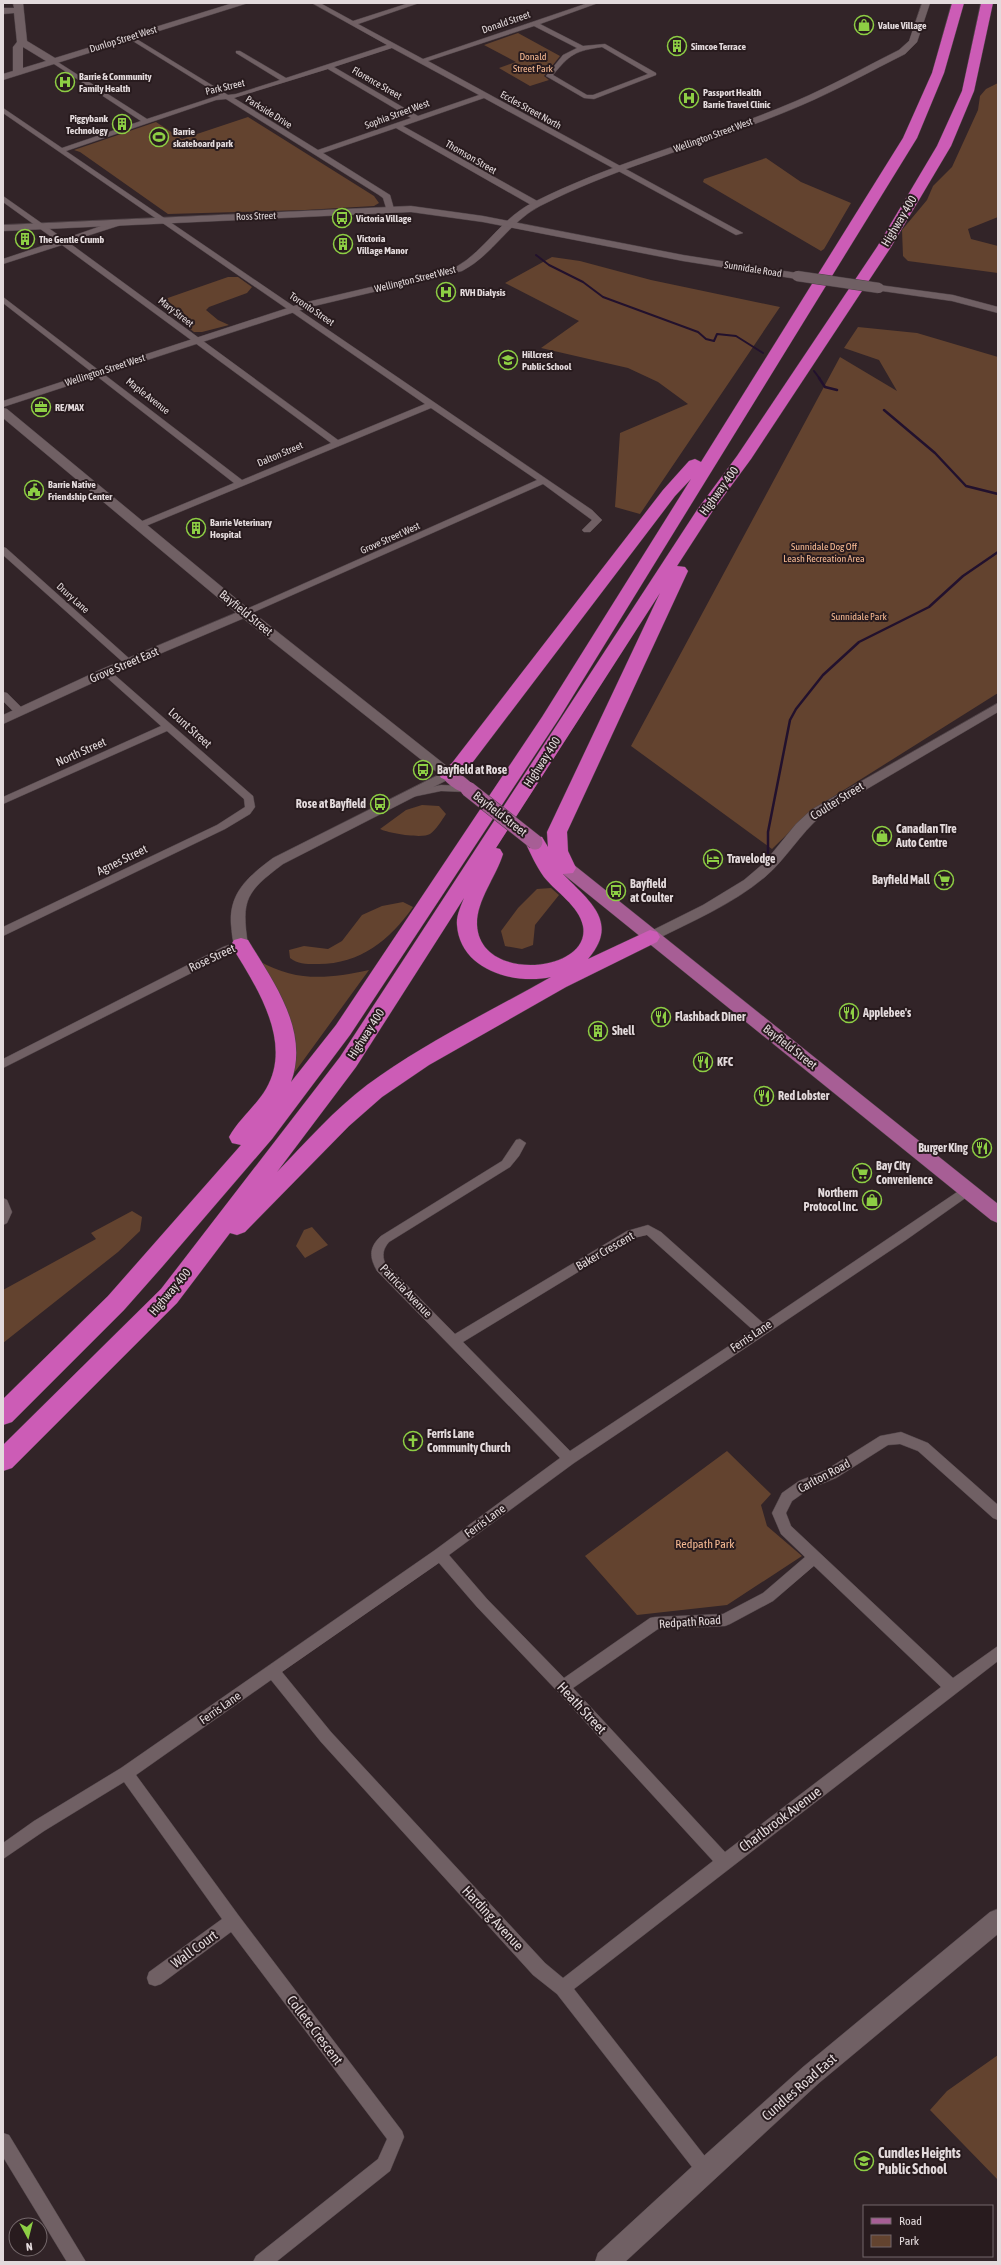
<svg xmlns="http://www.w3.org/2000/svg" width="1001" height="2265" font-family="'Asap Condensed',sans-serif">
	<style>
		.green { fill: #63432f }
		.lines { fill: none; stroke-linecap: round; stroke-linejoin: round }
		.stream-far1 { stroke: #22112d; stroke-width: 2 }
		.stream { stroke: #22112d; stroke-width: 2.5 }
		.minor-casing { stroke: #4e4246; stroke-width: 1 }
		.tertiary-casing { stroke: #4e4246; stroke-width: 1 }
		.secondary-casing { stroke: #4e4246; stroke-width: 1 }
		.primary-casing { stroke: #4e4246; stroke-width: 1 }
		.motorway-casing { stroke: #4e4246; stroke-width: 1 }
		.minor { fill: #706064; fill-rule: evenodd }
		.tertiary { fill: #706064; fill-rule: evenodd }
		.secondary { fill: #706064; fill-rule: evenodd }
		.primary { fill: #a75e95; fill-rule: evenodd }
		.motorway { fill: #cc5cb6; fill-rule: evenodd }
		.secondary-bridge-casing { stroke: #4e4246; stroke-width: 11; stroke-linecap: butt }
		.primary-bridge-casing { stroke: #4e4246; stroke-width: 16; stroke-linecap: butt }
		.secondary-bridge { stroke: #706064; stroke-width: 10 }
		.primary-bridge { stroke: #a75e95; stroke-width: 15 }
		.labels { text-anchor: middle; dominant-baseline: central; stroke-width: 4; stroke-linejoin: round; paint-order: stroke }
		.far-street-label { font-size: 10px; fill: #e3dadc; stroke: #281b1e }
		.far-poi-label { font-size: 10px; font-weight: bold; fill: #e3dadc; stroke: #281b1e; text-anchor: start }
		.far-park-label { font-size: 10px; fill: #f6b992; stroke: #281b1e }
		.street-label { font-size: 12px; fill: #e3dadc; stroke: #281b1e }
		.poi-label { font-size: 12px; font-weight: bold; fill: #e3dadc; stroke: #281b1e; text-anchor: start }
		.park-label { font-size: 12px; fill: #f6b992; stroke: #281b1e }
		.near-street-label { font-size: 14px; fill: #e3dadc; stroke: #281b1e }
		.near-poi-label { font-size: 14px; font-weight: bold; fill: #e3dadc; stroke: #281b1e; text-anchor: start }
	</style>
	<rect width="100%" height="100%" fill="#322428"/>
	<path class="green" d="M518,33L560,56L544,76L549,80L530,86L499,68L516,62L484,45Z
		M998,83V217L968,229L971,239L998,246V273L908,261L903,256L902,230L927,200L933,186L952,167L978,110L980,96L986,89Z
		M248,117L374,196L379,203L374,206L305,210L168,214L80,152L74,150L156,122L182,139Z
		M766,158L801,182L851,203L824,249L821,251L703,182L704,179Z
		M552,257L580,261L651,280L780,307L640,514L615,507L620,433L688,404L658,382L628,368L541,348L579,321L505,283Z
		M228,277H238L252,287L247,293L209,307L206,310L218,320L229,325L202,332H194L159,305L162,300Z
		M858,327L917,333L998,357V693L812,810L772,849L631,746L840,357L897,391L879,360L844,348Z
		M422,805L439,806L446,814C442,820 436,830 430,834C422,839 388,833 380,829L406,810Z
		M551,888L559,895L535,925L533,945L522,949L505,946L501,931L518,908L537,889Z
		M403,902L413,907C389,941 359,965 316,964C305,964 298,964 290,958L289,950L304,946L328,949L342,941L362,915L382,906Z
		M259,961C296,982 328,979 369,970L289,1080Z
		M132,1211L142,1217L140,1231L118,1252L3,1343V1290L96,1239L91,1233Z
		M312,1227L328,1245L305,1258L296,1246L304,1230Z
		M727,1451L771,1494L761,1505L767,1526L802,1556L727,1605L637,1615L585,1556Z
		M998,2055V2180L930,2110L947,2091Z"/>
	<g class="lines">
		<path class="stream-far1" d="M536,255L549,265L583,282L603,297L698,332L706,339L714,341L717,334L736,336L763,353
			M814,371L820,379"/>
		<path class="stream" d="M819,378L825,387L837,390
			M884,410L935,453L966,486L998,494
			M768,855V832L790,720L796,709L823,675L859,642L929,607L963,576L998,552"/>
		<defs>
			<path id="minor" d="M312,3H320L353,21L409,3H419L358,24L423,59L588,3H598L540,24L583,46L605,44L656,73V75L594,99L584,98L546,76L563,55L577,48L534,26L428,61L743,233L736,235L484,98L403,126L539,202V206H533L396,128L323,153L390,195L394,209L387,211L383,198L379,195L226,99L216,100L66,151L592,510L602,520L590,532H584L582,530L592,520L543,484L245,616L240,613L242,611L537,480L431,408L141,528H135V524L234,483L3,303V297L242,480L331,443L62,245L3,264V259L57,241L3,202V196L64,239L118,220H124V224L68,242L338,440L425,404L3,113V108L62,148L141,121L51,62L50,61L53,59L147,119L220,95L128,38V36L130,35L228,95L236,94L280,80L236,53V51H240L286,78L387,45ZM602,47L648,74L593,95H587L553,75C570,54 575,51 602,47ZM392,48L479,95L418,116L334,67ZM328,69L411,118L318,150L234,98Z
				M3,547L6,548L132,661V665H126L3,555Z
				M106,669L109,670L253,796L255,807L250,814L225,829L3,936V927L217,825L245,807L244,799L167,731L3,804V797L161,726L103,674V670Z
				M3,692L7,693L24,710V714H16L3,701Z
				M441,785L468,786L473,789L468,792L441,791L412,797L407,794L408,792Z
				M241,941L247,945L245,948L231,953L3,1068V1059L223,947Z
				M520,1139L526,1143L519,1156L510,1167L389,1242C383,1249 382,1255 385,1263L455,1334L627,1231L648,1225L661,1232L763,1323L963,1188H971L973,1191L971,1194L906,1240L574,1463L449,1555L487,1599L564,1678L650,1618L655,1617L723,1614L763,1593L805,1557L781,1534L772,1513L782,1493L799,1481L826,1470L880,1436L901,1432L928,1443L998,1505V1520L993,1518L918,1451L900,1444L888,1445L836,1478L809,1489L792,1501L786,1513L791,1526L953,1678L998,1646V1661L574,1989L711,2164L713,2170L711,2176L705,2178L699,2176L557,1994L533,1975L321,1742L271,1680L136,1775L239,1916L402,2131L404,2137L390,2171L276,2262H253L256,2256L378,2159L387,2139L231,1932L161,1984L155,1986L149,1984L147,1978L149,1972L222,1919L124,1782L44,1831L3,1859V1843L34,1821L121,1768L435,1550L560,1458L377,1271C369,1257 369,1247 381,1236L502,1161L516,1140ZM647,1235L753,1330L570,1451L463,1342L634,1238ZM439,1563L477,1607L558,1692L713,1861L563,1978L545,1963L331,1732L282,1672ZM814,1566L941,1687L725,1852L573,1688L658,1629L725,1626L730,1624L773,1601Z
				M3,1198L7,1200L12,1212L7,1223L3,1225Z
				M3,2133L9,2135L86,2262H67L3,2157Z"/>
			<path id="tertiary" d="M922,3H930L917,42L905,54C871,71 837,90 802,105C717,142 624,163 540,206C509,222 493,255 462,271L310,307L3,407V401L303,303L456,267C486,250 502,217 534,202C618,160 710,138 796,101C831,86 865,67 899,50L909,41Z
				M245,609L251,613L249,616L110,675L3,724V715L102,669Z
				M998,703V712L821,816C800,834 786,859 765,877C733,904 693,921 655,940H645L643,937L645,934L703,905L744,880L764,863L796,824L811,810Z
				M448,770L454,774L453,777L283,864C246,892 241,899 248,945L246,948H236C232,942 232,932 231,924C229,892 249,876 273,858Z"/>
			<path id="secondary" d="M13,3H23L27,41L55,58L233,3H248L3,80V74L13,71V47L17,42L14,13L3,14V8H14ZM23,47L46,61L23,68Z
				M411,206L483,216L683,255L797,273L803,276L797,279L683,261L483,222L411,212L3,231V225Z
				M879,285L953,295L998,307V313L952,301L875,290L873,288L875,286Z
				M3,408L7,409L245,606L453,771L455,774L453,777H443L235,612L3,418Z
				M998,1909V1934L819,2083L625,2262H595L598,2253L697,2162L803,2067L990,1912Z"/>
			<path id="primary" d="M448,769C458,771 471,781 476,789L474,793C462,796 446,784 440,774L442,770Z
				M553,851L559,853L998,1204V1223L991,1220L547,861L545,857L547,853Z"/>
			<path id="motorway" d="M952,3H964L944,73L917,138L560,717L350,1035L272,1139L162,1267L124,1310L12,1422L3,1425V1399L108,1296L241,1145L232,1143L229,1137C239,1119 256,1106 266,1089C294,1041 255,985 231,945L234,940L241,938L248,940C273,981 310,1031 291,1082L336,1025L542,717L691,479L675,496L466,771L448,780L441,778L439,774L452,763L663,490L689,461L695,459L701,462L903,138L932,73Z
				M981,3H993L974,91L951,146L891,247L751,459L712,512L677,566L685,567L688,571L567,832L568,851L576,868L573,873L563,874C589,901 620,922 588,959L650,930L657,932L660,937L657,942L566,987L429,1065L382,1097L349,1126L245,1232L237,1235L230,1233L177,1303L12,1468L3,1471V1445L161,1289L340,1057L697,510L737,456L877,247L937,146L962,91ZM660,593L547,832L548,847L542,837L535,836L528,837L525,842C531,854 536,866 544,877C556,892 579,906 583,926C592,972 480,984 477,925C476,901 496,877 503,854L500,849L496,848ZM464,898C461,906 456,916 457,925C460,970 514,985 551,977C489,1012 424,1043 367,1085C334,1110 306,1142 277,1172L356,1067Z"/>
		</defs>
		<use href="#minor" class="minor-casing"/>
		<use href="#tertiary" class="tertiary-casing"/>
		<use href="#secondary" class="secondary-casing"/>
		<use href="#primary" class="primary-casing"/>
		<use href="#motorway" class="motorway-casing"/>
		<use href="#minor" class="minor"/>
		<use href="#tertiary" class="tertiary"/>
		<use href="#secondary" class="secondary"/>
		<use href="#primary" class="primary"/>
		<use href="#motorway" class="motorway"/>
		<defs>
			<path id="secondary-bridge" d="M797,276L879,288"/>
			<path id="primary-bridge" d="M468,789L535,842"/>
		</defs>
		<use href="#secondary-bridge" class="secondary-bridge-casing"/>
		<use href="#primary-bridge" class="primary-bridge-casing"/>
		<use href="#secondary-bridge" class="secondary-bridge"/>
		<use href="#primary-bridge" class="primary-bridge"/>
	</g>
	<defs>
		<symbol id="shop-ring" viewBox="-11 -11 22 22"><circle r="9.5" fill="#281b1e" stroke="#8dce44" stroke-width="1.5"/><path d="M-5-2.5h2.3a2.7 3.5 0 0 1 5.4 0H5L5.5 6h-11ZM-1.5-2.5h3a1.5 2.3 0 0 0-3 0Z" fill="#8dce44"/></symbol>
		<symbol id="building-ring" viewBox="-11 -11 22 22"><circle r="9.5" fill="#281b1e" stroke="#8dce44" stroke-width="1.5"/><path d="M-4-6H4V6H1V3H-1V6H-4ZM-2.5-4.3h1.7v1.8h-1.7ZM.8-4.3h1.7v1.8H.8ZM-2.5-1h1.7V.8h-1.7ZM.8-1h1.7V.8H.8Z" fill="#8dce44"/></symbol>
		<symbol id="hospital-ring" viewBox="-11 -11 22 22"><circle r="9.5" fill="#281b1e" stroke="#8dce44" stroke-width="1.5"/><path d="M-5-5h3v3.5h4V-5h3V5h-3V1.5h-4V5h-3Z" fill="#8dce44"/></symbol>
		<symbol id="stadium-ring" viewBox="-11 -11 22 22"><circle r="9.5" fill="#281b1e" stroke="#8dce44" stroke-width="1.5"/><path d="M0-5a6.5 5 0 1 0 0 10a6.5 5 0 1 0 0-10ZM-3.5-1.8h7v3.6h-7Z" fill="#8dce44"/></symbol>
		<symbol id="bus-ring" viewBox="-11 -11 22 22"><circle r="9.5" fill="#281b1e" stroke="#8dce44" stroke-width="1.5"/><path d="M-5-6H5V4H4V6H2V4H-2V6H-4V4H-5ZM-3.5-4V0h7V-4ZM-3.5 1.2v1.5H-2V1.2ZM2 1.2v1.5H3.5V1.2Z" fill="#8dce44"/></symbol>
		<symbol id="school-ring" viewBox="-11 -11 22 22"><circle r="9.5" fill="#281b1e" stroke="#8dce44" stroke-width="1.5"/><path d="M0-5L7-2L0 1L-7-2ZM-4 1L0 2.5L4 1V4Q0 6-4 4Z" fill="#8dce44"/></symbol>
		<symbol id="office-ring" viewBox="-11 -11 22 22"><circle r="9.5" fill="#281b1e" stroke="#8dce44" stroke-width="1.5"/><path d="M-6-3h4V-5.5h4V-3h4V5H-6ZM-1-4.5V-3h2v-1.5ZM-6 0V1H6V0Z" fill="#8dce44"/></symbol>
		<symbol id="civic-ring" viewBox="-11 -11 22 22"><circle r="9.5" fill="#281b1e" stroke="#8dce44" stroke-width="1.5"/><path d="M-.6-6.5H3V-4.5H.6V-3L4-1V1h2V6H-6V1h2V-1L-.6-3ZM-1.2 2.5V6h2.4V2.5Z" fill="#8dce44"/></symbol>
		<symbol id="hotel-ring" viewBox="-11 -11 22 22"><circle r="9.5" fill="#281b1e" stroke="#8dce44" stroke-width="1.5"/><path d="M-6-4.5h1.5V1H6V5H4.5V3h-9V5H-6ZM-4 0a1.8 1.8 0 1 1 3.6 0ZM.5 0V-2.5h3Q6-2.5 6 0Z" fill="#8dce44"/></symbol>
		<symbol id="supermarket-ring" viewBox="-11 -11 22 22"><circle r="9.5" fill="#281b1e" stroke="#8dce44" stroke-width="1.5"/><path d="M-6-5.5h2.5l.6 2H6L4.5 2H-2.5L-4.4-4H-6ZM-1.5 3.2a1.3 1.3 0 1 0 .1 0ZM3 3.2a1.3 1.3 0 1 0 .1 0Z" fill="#8dce44"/></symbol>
		<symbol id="restaurant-ring" viewBox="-11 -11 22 22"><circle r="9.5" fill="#281b1e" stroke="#8dce44" stroke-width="1.5"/><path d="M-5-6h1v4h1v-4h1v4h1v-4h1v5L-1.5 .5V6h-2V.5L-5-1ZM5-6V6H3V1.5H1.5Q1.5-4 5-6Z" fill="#8dce44"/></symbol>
		<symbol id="church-ring" viewBox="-11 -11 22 22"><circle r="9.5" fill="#281b1e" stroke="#8dce44" stroke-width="1.5"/><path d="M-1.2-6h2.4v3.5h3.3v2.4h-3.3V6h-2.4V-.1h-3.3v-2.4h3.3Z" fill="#8dce44"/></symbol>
	</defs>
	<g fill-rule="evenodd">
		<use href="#shop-ring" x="853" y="14" width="22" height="22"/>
		<use href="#building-ring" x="666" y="35" width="22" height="22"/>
		<use href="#hospital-ring" x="54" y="71" width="22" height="22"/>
		<use href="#hospital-ring" x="678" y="87" width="22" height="22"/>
		<use href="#building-ring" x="111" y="113" width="22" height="22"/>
		<use href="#stadium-ring" x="148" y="126" width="22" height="22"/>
		<use href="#bus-ring" x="331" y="207" width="22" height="22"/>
		<use href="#building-ring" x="14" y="228" width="22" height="22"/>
		<use href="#building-ring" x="332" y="233" width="22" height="22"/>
		<use href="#hospital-ring" x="435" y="281" width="22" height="22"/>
		<use href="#school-ring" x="497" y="349" width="22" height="22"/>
		<use href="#office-ring" x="30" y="396" width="22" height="22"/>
		<use href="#civic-ring" x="23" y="479" width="22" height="22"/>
		<use href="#building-ring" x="185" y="517" width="22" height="22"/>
		<use href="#bus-ring" x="412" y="759" width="22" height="22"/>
		<use href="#bus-ring" x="369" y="793" width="22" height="22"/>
		<use href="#shop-ring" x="871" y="825" width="22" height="22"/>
		<use href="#hotel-ring" x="702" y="848" width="22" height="22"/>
		<use href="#supermarket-ring" x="933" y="869" width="22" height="22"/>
		<use href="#bus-ring" x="605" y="880" width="22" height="22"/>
		<use href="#restaurant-ring" x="838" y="1002" width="22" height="22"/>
		<use href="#restaurant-ring" x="650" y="1006" width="22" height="22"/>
		<use href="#building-ring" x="587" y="1020" width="22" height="22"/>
		<use href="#restaurant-ring" x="692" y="1051" width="22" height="22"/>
		<use href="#restaurant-ring" x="753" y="1085" width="22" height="22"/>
		<use href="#restaurant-ring" x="971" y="1137" width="22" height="22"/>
		<use href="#supermarket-ring" x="851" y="1162" width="22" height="22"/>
		<use href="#shop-ring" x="861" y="1189" width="22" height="22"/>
		<use href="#church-ring" x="402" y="1430" width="22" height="22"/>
		<use href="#school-ring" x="853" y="2150" width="22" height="22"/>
	</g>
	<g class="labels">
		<g class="far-street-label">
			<text transform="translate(506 22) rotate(-19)">Donald Street</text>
			<text transform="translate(123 39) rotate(-17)">Dunlop Street West</text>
			<text transform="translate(377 83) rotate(30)">Florence Street</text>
			<text transform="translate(225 87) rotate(-13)">Park Street</text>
			<text transform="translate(531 110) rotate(29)">Eccles Street North</text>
			<text transform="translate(269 112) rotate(32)">Parkside Drive</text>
			<text transform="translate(397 114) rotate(-20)">Sophia Street West</text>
			<text transform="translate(713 135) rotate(-20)">Wellington Street West</text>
			<text transform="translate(471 157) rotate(30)">Thomson Street</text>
			<text transform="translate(256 216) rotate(-2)">Ross Street</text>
			<text transform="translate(753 269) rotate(9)">Sunnidale Road</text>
			<text transform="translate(415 279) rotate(-14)">Wellington Street West</text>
			<text transform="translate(312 309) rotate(34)">Toronto Street</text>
			<text transform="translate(176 312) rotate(38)">Mary Street</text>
			<text transform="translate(105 370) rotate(-18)">Wellington Street West</text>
			<text transform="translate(148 396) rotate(38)">Maple Avenue</text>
			<text transform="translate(280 454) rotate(-23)">Dalton Street</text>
			<text transform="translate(390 538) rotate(-24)">Grove Street West</text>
			<text transform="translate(73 598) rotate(42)">Drury Lane</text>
		</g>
		<g class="far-poi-label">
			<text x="878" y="25">Value Village</text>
			<text x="691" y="46">Simcoe Terrace</text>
			<text x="79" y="76">Barrie &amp; Community<tspan x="79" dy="12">Family Health</tspan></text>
			<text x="703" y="92">Passport Health<tspan x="703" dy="12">Barrie Travel Clinic</tspan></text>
			<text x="108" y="118" text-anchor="end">Piggybank<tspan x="108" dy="12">Technology</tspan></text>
			<text x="173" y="131">Barrie<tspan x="173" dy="12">skateboard park</tspan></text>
			<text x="356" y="218">Victoria Village</text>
			<text x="357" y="238">Victoria<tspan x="357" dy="12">Village Manor</tspan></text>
			<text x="39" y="239">The Gentle Crumb</text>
			<text x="460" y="292">RVH Dialysis</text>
			<text x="522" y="354">Hillcrest<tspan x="522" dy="12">Public School</tspan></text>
			<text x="55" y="407">RE/MAX</text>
			<text x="48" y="484">Barrie Native<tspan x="48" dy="12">Friendship Center</tspan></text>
			<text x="210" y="522">Barrie Veterinary<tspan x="210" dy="12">Hospital</tspan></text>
		</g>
		<g class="far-park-label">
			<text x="533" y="56">Donald<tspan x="533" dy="12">Street Park</tspan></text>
			<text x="824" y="546">Sunnidale Dog Off<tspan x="824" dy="12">Leash Recreation Area</tspan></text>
			<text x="859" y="616">Sunnidale Park</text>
		</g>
		<g class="street-label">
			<text transform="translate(899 221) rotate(-59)">Highway 400</text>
			<text transform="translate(719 491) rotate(-54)">Highway 400</text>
			<text transform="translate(246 613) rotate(39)">Bayfield Street</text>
			<text transform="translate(124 665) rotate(-23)">Grove Street East</text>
			<text transform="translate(190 728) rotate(42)">Lount Street</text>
			<text transform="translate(81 752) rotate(-24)">North Street</text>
			<text transform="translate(542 762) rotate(-57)">Highway 400</text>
			<text transform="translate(837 801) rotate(-32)">Coulter Street</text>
			<text transform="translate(500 814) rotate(38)">Bayfield Street</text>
			<text transform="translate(122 860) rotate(-26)">Agnes Street</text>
			<text transform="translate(212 958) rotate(-25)">Rose Street</text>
			<text transform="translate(366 1034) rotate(-57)">Highway 400</text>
			<text transform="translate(790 1047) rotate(38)">Bayfield Street</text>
			<text transform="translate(605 1251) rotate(-30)">Baker Crescent</text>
			<text transform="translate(406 1291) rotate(46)">Patricia Avenue</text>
			<text transform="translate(170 1292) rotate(-50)">Highway 400</text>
			<text transform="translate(751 1336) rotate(-34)">Ferris Lane</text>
			<text transform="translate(824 1476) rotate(-28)">Carlton Road</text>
			<text transform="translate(485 1521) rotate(-36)">Ferris Lane</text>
			<text transform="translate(690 1622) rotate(-4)">Redpath Road</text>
			<text transform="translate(220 1708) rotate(-35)">Ferris Lane</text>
		</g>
		<g class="poi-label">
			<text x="437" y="770">Bayfield at Rose</text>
			<text x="366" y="804" text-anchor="end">Rose at Bayfield</text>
			<text x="896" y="829">Canadian Tire<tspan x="896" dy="14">Auto Centre</tspan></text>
			<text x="727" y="859">Travelodge</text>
			<text x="930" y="880" text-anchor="end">Bayfield Mall</text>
			<text x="630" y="884">Bayfield<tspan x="630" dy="14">at Coulter</tspan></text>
			<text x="863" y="1013">Applebee's</text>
			<text x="675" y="1017">Flashback Diner</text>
			<text x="612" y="1031">Shell</text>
			<text x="717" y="1062">KFC</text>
			<text x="778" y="1096">Red Lobster</text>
			<text x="968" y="1148" text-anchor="end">Burger King</text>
			<text x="876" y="1166">Bay City<tspan x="876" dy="14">Convenience</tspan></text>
			<text x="858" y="1193" text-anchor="end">Northern<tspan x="858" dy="14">Protocol Inc.</tspan></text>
			<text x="427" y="1434">Ferris Lane<tspan x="427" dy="14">Community Church</tspan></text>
		</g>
		<g class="park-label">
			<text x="705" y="1544">Redpath Park</text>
		</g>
		<g class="near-street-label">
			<text transform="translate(582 1708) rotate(47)">Heath Street</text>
			<text transform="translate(780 1819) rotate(-37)">Charlbrook Avenue</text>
			<text transform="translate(493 1918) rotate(47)">Harding Avenue</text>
			<text transform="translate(194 1949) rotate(-36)">Wall Court</text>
			<text transform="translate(315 2030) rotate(53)">Collete Crescent</text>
			<text transform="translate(799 2087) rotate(-41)">Cundles Road East</text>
		</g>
		<g class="near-poi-label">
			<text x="878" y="2153">Cundles Heights<tspan x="878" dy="16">Public School</tspan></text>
		</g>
	</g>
	<rect width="1001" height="2265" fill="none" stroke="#e3dadc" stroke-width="8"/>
	<rect x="863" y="2205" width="130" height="52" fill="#281b1e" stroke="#73676a"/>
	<rect x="871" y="2218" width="20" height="6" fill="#a75e95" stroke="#73676a"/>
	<text x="899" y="2225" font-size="12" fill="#e3dadc">Road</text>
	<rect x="871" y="2235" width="20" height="12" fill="#63432f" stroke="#73676a"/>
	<text x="899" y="2245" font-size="12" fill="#e3dadc">Park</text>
	<g transform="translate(28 2237) rotate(173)"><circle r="19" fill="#281b1e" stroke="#73676a"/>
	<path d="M0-3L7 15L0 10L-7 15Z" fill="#8dce44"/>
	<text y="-6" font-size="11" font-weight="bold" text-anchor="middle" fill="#e3dadc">N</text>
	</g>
</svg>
